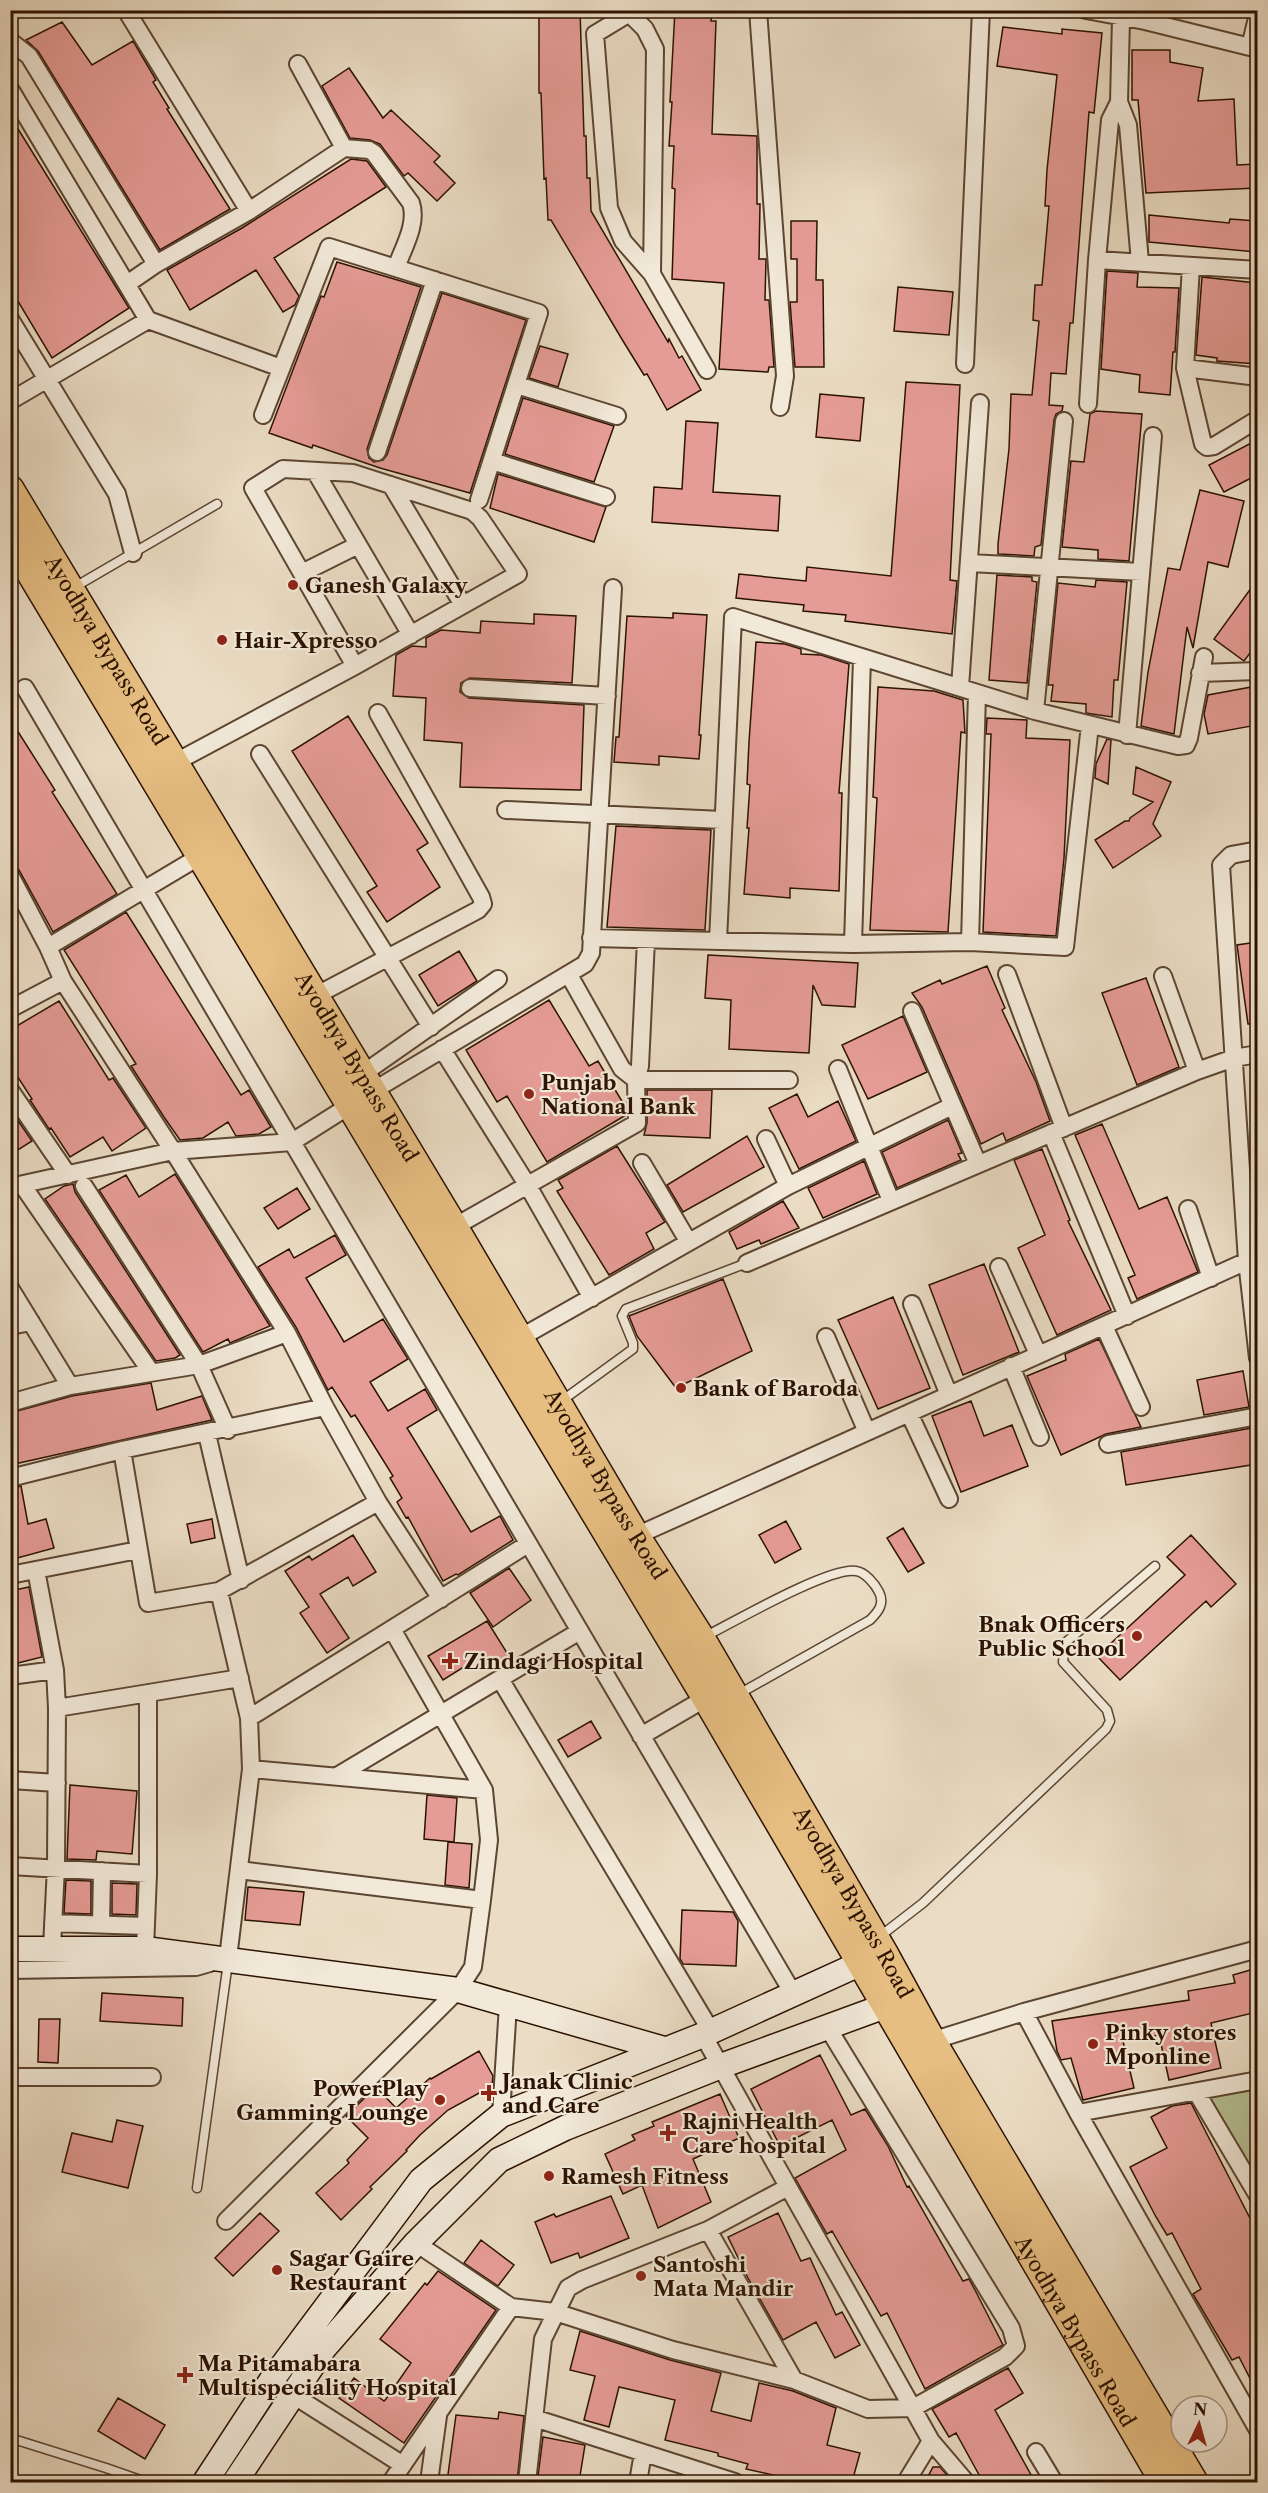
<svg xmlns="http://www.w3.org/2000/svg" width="1268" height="2493" font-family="'Libre Caslon Text',serif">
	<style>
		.green { fill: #b6c195; stroke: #716a4b; stroke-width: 1.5 }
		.building { fill: #e69c96; stroke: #2c1201; stroke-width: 1.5 }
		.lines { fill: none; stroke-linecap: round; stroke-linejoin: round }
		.lane-casing { stroke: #5c4532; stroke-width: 11 }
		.street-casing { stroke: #5c4532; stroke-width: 20 }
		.secondary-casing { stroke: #2c1201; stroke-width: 27 }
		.primary-casing { stroke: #2c1201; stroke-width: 30 }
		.lane { stroke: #f2e9d9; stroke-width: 8 }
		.street { stroke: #f2e9d9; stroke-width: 16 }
		.secondary { stroke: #f2e9d9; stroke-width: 24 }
		.primary { stroke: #e6be82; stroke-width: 27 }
		.poi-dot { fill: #8f2418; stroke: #f2e9d9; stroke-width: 2 }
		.labels { text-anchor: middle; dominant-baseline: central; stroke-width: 4.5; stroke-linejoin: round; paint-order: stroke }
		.poi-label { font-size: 21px; font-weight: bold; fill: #2c1201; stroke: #f2e9d9; text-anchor: start }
		.street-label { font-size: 21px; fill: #2c1201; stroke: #f2e9d9 }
	</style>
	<rect width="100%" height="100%" fill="#ebddc5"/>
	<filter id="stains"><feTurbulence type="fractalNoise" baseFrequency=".00333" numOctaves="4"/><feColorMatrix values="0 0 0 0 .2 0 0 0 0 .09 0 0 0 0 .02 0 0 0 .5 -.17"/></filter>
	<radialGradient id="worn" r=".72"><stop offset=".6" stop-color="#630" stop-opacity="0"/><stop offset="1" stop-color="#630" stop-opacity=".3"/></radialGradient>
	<path class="green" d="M1257,2080V2191L1200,2094Z"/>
	<path class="building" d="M539,10H580L584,136H586L587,178H590L591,211L668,342L669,339L679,358L682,356L701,390L667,410L647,374L644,375L623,341L551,220H548L546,178L544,179L541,93H539Z
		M675,10H712L711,21H716L712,134L757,136V204H760L759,259H766L765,300H769L774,367H769L768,372L719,369L724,283L672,279L675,189L672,188L674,146H669L672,102H670Z
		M62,22L92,65L133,41L156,80L153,82L169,108L167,109L230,209L160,250L38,51L26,40Z
		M1003,27L1062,34V29L1102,33L1094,113L1089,112L1073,323H1070L1066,374L1051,373L1049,405L1063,406L1062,411L1056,414L1054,420L1041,545L1035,547L1034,556L998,554V544L1009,449L1011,394L1032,395L1039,321L1033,320L1035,285H1042L1049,206H1045L1047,170L1057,75L997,66Z
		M1132,50H1170V62L1203,68L1198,101L1234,99L1237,165L1256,164L1257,188L1146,193L1138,100H1132Z
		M349,68L383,118L391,110L440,156L434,162L455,183L437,201L408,173L404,176L380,144L370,140L350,138L322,86Z
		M10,116L129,308L52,358L10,288Z
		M351,159L367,161L386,187L274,258L299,296L295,305L283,312L256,270L190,310L167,270L242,228Z
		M1149,215L1229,223L1230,219L1257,221L1256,252L1149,242Z
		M791,221H817L816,280H823L824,367H795L790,302H797V259H791Z
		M337,262L421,287L367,449L369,458L374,462L383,460L387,455L442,293L526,320L470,493L380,468L313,445L312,448L269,433L321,296L324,297Z
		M1107,271L1138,273L1137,287L1179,288L1175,352H1173L1170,395L1139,392L1140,375L1101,369Z
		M1202,277L1256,283L1251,327L1257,329V364L1217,361V358L1196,355Z
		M898,287L953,292L949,335L894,331Z
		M540,346L568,354L558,387L529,378Z
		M906,382L960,385L950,580L957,581L952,634L845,621L846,615L803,611L804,605L736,598L739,574L806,581L807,567L891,576Z
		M820,394L864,398L860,441L816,437Z
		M523,398L614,426L594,482L505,454Z
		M1096,411L1142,414L1129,561L1098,559V550L1062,547L1071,461L1084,462L1090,414Z
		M686,421L718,423L713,492L780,496L778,531L652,522L654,487L682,489Z
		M1257,440V475L1224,492L1209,465Z
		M498,474L606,507L594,542L490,508Z
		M1200,490L1244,501L1228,567L1208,562L1193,648L1187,627L1174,734L1141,726L1148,672L1168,568L1180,570Z
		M997,575L1032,577V581L1037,582L1027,683L989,680Z
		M1096,580L1127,582L1118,680H1114L1112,717L1086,713V704L1051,701L1053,685H1048L1058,583L1095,587Z
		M1257,580V644L1244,661L1214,639Z
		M673,613L707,615L699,735H701L699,759L659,756V765L614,762L616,737H619L627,616L673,618Z
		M534,614L576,616L572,683L470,678L461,683L460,692L469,698L584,705L581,790L460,787L462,743L424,740L426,698L393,696L396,655L412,646L426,647V638L441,630L480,633L481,621L534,624Z
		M756,642L785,644L801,649V654L821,655L849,664L839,793H842L839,891L790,888V898L744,894L749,828H747L750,785L747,784L749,742Z
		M1257,686V725L1208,734L1204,714L1208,695Z
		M878,687L934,691L963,700L965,733L961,732L948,932L870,930L877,798L873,797Z
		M348,716L428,843L417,850L440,887L387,922L367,892L377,886L292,751Z
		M987,718L1027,720L1026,738L1070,740L1064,858L1056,936L983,932L991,734H986Z
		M10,719L55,790L52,792L117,894L53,932L19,870L10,862Z
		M1107,739L1111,740L1108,784L1095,778L1096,764Z
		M1136,767L1171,782L1153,824L1161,836L1113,868L1095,840L1125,821H1129L1130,818L1153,802L1133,794Z
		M616,826L711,830L705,930L607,927Z
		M126,912L241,1095L249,1090L271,1127L259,1134L236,1136L228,1122L203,1138L180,1140L164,1117L131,1066L136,1064L64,950Z
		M1257,942V1024H1248L1237,945Z
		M459,951L477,981L438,1006L419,975Z
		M708,955L858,963L855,1007L822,1005L813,985L809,1053L729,1049L731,1000L705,998Z
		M987,966L1005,1008L1002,1010L1036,1082L1050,1121L1006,1141L1003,1133L981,1144L922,1007L912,993L940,980L942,984Z
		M1146,978L1179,1067L1137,1085L1102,993Z
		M549,1000L589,1066L598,1061L626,1108V1115L547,1162L507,1096L497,1102L466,1050Z
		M59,1001L109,1080L113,1078L146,1128L112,1151L103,1137L70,1157L51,1128L49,1129L30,1100L32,1099L10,1065V1030Z
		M903,1016L927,1072L868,1099L842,1045Z
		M647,1090H712L710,1138L644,1135L647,1123Z
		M797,1094L808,1117L838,1101L856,1141L799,1169L769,1108Z
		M12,1112L32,1141L10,1155V1113Z
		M948,1120L962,1153L958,1154L961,1160L897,1188L882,1152Z
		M1102,1124L1139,1209L1167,1197L1198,1272L1137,1299L1128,1278L1135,1275L1075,1135Z
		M747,1136L764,1167L683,1212L667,1185Z
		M617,1146L665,1222L646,1233L654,1249L609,1275L557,1191L563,1188L558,1180Z
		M1042,1149L1070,1220L1068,1221L1111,1310L1057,1335L1018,1248L1045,1235L1014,1160Z
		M864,1161L877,1194L823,1218L808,1188Z
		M175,1174L270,1326L230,1343L228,1339L203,1352L99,1190L126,1175L139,1197Z
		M73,1184L75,1192L180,1355L175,1358L156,1361L45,1199L64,1186Z
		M297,1188L310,1209L278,1229L264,1208Z
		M783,1201L799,1228L761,1244L759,1240L737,1249L729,1232Z
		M335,1235L346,1255L306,1278L337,1330L344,1342L383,1319L408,1359L370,1382L388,1411L425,1389L437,1410L407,1428L471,1532L500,1516L513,1540L458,1575L456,1574L443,1581L408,1517L406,1518L397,1502L402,1498L390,1478L393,1476L355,1415L351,1417L332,1387L328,1390L296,1327L258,1267L289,1249L294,1258Z
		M984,1264L1019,1352L963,1375L929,1285Z
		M723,1279L752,1351L676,1388L637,1336L629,1316Z
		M893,1297L930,1388L878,1409L838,1320Z
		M1099,1339L1141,1427L1106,1434L1061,1455L1027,1376L1066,1360L1065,1354Z
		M1243,1371L1249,1407L1204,1415L1197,1380Z
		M151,1383L157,1410L202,1396L212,1420L10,1465V1413L72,1396Z
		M971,1401L984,1436L1012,1425L1028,1466L961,1492L932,1416Z
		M1257,1427V1464L1126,1485L1121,1452Z
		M21,1486L28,1524L46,1519L54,1548L10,1560V1488Z
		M212,1519L215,1538L191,1543L187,1524Z
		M786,1521L801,1549L775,1563L759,1535Z
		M903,1528L924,1563L908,1572L887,1538Z
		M353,1535L376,1572L353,1586L348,1577L320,1594L349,1638L327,1653L300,1613L309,1607L285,1571L309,1556L312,1560Z
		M1191,1535L1236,1584L1211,1607L1206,1601L1120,1680L1097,1656L1185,1575L1167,1557Z
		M509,1568L531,1600L493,1627L470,1593Z
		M29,1587L42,1657L10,1665V1591Z
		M487,1621L509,1656L490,1668L483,1655L443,1680L428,1656Z
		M591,1721L601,1738L568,1757L558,1740Z
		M70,1785L137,1791L132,1854L97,1851L96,1860L67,1859Z
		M427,1795L457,1798L454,1842L424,1839Z
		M448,1842L472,1844L469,1888L445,1885Z
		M66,1880L91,1881V1914L64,1913Z
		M112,1883L137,1884L136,1915L112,1914Z
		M248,1887L304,1892L300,1925L245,1920Z
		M682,1910L733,1912L738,1921L736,1966L683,1964L680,1959Z
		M1257,1968V2012L1211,2023L1221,2068L1169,2080L1159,2035L1123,2041L1134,2088L1083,2100L1071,2058L1061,2060L1057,2051L1052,2021L1189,2000L1188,1991L1235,1983L1233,1975Z
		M102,1993L183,1998L182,2026L100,2021Z
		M39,2019H60L58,2063L38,2062Z
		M479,2051L493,2076L492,2086L448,2110L420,2135L406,2150L407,2151L370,2187L372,2189L341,2220L316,2193L349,2163L347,2160L368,2138L346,2116L376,2087L396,2108L430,2078L431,2079Z
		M820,2055L851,2115L865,2109L888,2146L907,2187L909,2186L963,2281L969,2279L975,2290L1003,2345L925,2389L887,2313L881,2316L832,2231L827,2234L795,2178L846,2150L832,2120L780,2146L751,2089Z
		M720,2094L739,2138L693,2159L711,2202L658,2228L642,2185L623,2194L605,2154L635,2140L632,2135L654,2126L652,2122Z
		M1191,2103L1257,2232V2392L1239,2357L1232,2360L1193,2294L1201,2289L1172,2233L1167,2235L1156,2217L1130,2167L1167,2148L1151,2117L1172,2106Z
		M117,2120L143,2126L128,2188L62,2172L72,2133L112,2142Z
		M611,2196L629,2238L580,2258L578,2253L551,2263L535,2222L554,2214L556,2217Z
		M260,2213L279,2231L233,2276L215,2258Z
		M778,2213L801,2261L810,2258L836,2315L842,2312L860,2345L835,2358L816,2322L783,2340L748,2278L728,2237Z
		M481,2240L514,2265L498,2286L464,2263Z
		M438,2271L496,2310L404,2443L339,2398L354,2378L384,2401L386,2399L411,2363L380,2339L425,2283L427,2285Z
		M580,2331L670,2360L721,2373L711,2411L751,2421L759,2383L793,2391L836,2408L827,2445L860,2453L852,2482H804L746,2469L748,2464L718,2456V2453L665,2440L675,2400L645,2393L619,2387L609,2427L584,2420L595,2376L570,2370Z
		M1008,2368L1023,2393L995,2410L1035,2482H983L956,2433L949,2437L932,2409Z
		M118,2398L165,2425L145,2459L98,2431Z
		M499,2412L524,2416L517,2482H447L456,2415L498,2419Z
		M543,2437L585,2445L579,2482L538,2476Z
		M933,2467H940L953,2482H925Z"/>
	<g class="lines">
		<defs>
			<path id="lane" d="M73,588L217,504
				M560,1402L633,1349V1343L622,1316L626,1309L747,1263
				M704,1637C732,1623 830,1566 856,1571C865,1572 875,1584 879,1592C885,1604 878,1612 870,1620L737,1695
				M879,1937L923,1903L1106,1729L1110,1721L1107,1710L1063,1662L1065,1643L1155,1566
				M197,2188L228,1962
				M10,2438L106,2468L146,2482"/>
			<path id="street" d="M126,10L249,211
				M626,10L645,29L655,49L652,274L707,370
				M758,10L785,376L780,407
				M1086,10L1145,21L1258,49
				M628,14L595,34L609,208L623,241L652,274
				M10,44H14L29,56L156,264
				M1250,47L1258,14
				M298,64L344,148
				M10,89L148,320L281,368
				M1119,102L1128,125L1140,262
				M1097,260L1258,270
				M1191,266L1185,368L1203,444L1207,447L1214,446L1258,419
				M127,284L156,264L249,211L344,148L369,150L374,153L411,203C418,224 403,248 396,268
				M10,319L117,494L133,553
				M965,364L981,10
				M1185,368L1258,377
				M517,385L617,416
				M10,401L148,320
				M1088,404L1097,260L1110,120L1119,102L1121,18
				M263,415L329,247L539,313L479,500
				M377,452L435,280
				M492,461L606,497
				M315,471L411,635
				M391,485L463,605
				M969,563L1141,572
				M302,573L358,545
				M1200,673L1258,671
				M960,687L980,403
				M25,688L794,1995
				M470,688L607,696
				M1035,711L1064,421
				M1127,735L1153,436
				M260,754L431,1027
				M174,763L355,666L518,574L480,518L472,511L353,473L283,469L253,488L355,666
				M506,810L722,820
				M1258,850L1231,855L1221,865L1247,1261L1258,1358
				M10,875L48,947L63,981L173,1151L287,1333L325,1407L378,1502L441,1599
				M591,938L853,944L970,942L1065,947L1090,725
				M646,940L640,1066L636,1080H789
				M718,941L733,617L1035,711L1178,746L1186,745L1189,738L1204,657
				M970,942L977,693
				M853,944L862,658
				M48,947L207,852
				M1007,974L1064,1128
				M1163,976L1197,1071
				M315,996L478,910L483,904L481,897L378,713
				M10,1009L63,981
				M912,1011L978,1164
				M442,1049L528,1186L592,1298
				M838,1069L891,1201
				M361,1075L498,979
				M10,1090L68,1175
				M1051,1133L1127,1316
				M766,1139L788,1186
				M642,1163L688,1241
				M23,1186L151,1372
				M84,1186L199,1365L228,1430
				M10,1187L173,1151L292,1142L371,1092L585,964L591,953L613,588
				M1188,1209L1211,1278
				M454,1227L637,1123L636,1080L622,1069L569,975
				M747,1263L1197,1071L1234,1058L1258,1054
				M999,1267L1038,1354
				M10,1288L70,1386
				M912,1304L949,1395
				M10,1326L31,1322
				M1104,1326L1141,1407
				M826,1337L867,1432
				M518,1339L788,1186L952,1106
				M1011,1366L1040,1437
				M10,1403L70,1386L199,1365L287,1333
				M909,1413L949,1499
				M207,1434L241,1580
				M1108,1444L1258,1416
				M122,1450L148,1603L219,1591L378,1502
				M10,1478L122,1450L325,1407
				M636,1536L1247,1261
				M36,1570L55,1670L57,1708L56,1867L52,1947
				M10,1575L138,1550
				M219,1591L249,1718L251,1769L228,1958
				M10,1676L55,1670
				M500,1679L711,2031
				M57,1708L240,1678
				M249,1718L528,1544
				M641,1736L706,1698
				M251,1769L484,1790
				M337,1776L580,1631
				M10,1780L57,1783
				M10,1866L148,1874
				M239,1870L482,1900
				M53,1923L145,1926
				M101,1925L102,1871
				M145,1949L148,1874V1693
				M10,1970L196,1967L210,1963
				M1024,2012L1078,2113L1258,2430
				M703,2035L931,2441L966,2482
				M925,2043L1024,2012L1258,1949
				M10,2077H152
				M1197,2093L1258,2196
				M1078,2113L1258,2080
				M501,2115L508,2005
				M226,2221L458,1990L473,1967L482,1900L489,1840L484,1790L392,1629
				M708,2230L794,2380
				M416,2243L511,2307L555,2312L673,2350L794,2380L868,2409L913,2408L1005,2357L1016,2346L1011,2328L828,2028
				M271,2381L403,2465
				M534,2418L735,2482
				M1036,2452L1054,2482
				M391,2482L511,2307
				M429,2482L438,2416
				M527,2482L543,2339L568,2288L582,2280L708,2230L788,2187
				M638,2482L643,2453
				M906,2482L931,2441"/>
			<path id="secondary" d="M10,1949H145L458,1990L664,2049
				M205,2482L271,2381L421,2180L501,2115L703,2035L879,1955
				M235,2482L324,2348L416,2243L499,2160L565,2128L721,2066L885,2006L900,1995"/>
			<g id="primary">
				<path id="s1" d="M10,489L454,1227L636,1536L701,1638L884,1953L932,2041L1194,2482"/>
				<path id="s2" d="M10,539L706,1698L1164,2482"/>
			</g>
		</defs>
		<use href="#lane" class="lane-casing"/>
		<use href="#street" class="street-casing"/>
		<use href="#secondary" class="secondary-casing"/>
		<use href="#primary" class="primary-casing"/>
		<use href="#lane" class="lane"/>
		<use href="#street" class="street"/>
		<use href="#secondary" class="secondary"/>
		<use href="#primary" class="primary"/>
	</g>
	<g class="poi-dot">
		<circle cx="293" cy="585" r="6"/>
		<circle cx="222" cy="640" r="6"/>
		<circle cx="529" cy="1094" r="6"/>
		<circle cx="681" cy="1388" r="6"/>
		<circle cx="1137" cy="1636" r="6"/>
		<path d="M447 1652h6v6h6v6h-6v6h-6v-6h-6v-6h6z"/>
		<circle cx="1093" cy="2044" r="6"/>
		<path d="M486 2084h6v6h6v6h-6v6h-6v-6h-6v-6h6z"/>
		<circle cx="440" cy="2100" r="6"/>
		<path d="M665 2124h6v6h6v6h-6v6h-6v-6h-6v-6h6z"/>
		<circle cx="549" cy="2176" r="6"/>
		<circle cx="277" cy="2270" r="6"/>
		<circle cx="641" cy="2276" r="6"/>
		<path d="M182 2366h6v6h6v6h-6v6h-6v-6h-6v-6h6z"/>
	</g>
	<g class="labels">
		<g class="poi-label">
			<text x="305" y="585">Ganesh Galaxy</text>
			<text x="234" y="640">Hair-Xpresso</text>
			<text x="541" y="1082">Punjab<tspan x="541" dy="24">National Bank</tspan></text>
			<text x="693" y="1388">Bank of Baroda</text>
			<text x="1125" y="1624" text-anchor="end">Bnak Officers<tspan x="1125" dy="24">Public School</tspan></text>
			<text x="464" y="1661">Zindagi Hospital</text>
			<text x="1105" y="2032">Pinky stores<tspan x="1105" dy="24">Mponline</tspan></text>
			<text x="502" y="2081">Janak Clinic<tspan x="502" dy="24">and Care</tspan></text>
			<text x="428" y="2088" text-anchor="end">PowerPlay<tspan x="428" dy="24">Gamming Lounge</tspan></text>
			<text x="682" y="2121">Rajni Health<tspan x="682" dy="24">Care hospital</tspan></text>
			<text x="561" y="2176">Ramesh Fitness</text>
			<text x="289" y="2258">Sagar Gaire<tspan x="289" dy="24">Restaurant</tspan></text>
			<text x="653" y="2264">Santoshi<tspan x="653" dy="24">Mata Mandir</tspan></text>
			<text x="198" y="2363">Ma Pitamabara<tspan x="198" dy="24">Multispeciality Hospital</tspan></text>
		</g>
		<g class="street-label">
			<text stroke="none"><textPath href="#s1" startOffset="188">Ayodhya Bypass Road</textPath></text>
			<text stroke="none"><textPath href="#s1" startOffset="674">Ayodhya Bypass Road</textPath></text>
			<text stroke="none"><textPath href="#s1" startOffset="1160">Ayodhya Bypass Road</textPath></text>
			<text stroke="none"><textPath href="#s1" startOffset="1646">Ayodhya Bypass Road</textPath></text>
			<text stroke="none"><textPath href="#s2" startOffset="2085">Ayodhya Bypass Road</textPath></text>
		</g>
	</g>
	<rect width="1268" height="2493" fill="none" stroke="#ebddc5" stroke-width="36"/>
	<rect x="12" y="12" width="1244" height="2469" fill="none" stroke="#2c1201" stroke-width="3"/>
	<rect x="18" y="18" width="1232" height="2457" fill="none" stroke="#2c1201" stroke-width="1.5"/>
	<g transform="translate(1199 2424) rotate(5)"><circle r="28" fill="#f2e9d9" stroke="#a39383" stroke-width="1.5"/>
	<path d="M0-4.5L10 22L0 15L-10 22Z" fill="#8f2418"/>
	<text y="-9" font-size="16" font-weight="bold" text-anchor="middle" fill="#2c1201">N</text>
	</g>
	<rect width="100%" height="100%" filter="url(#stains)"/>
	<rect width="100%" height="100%" fill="url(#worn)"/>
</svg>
